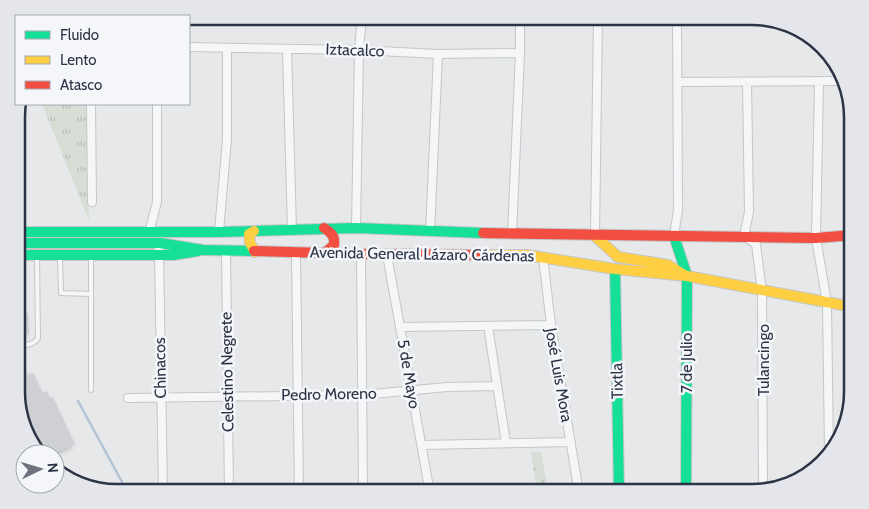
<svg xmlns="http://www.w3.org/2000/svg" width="869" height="509" font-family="Cabin,sans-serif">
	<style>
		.park { fill: url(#park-tufts) }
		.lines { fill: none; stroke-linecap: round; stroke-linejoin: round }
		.stream { stroke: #b4c4d5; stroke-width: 2.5 }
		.building { fill: #ced0d3; filter: url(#shadow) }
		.lane-casing { stroke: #c4c6c8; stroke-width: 6 }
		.street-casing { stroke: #c4c6c8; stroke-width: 10 }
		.fast-casing { stroke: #c4c6c8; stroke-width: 12 }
		.slow-casing { stroke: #c4c6c8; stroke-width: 12 }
		.jam-casing { stroke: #c4c6c8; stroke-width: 12 }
		.lane { stroke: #f5f6f7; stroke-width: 4 }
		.street { stroke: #f5f6f7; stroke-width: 8 }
		.fast { stroke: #16e098; stroke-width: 10 }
		.slow { stroke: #ffcf43; stroke-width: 10 }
		.jam { stroke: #f24e42; stroke-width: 10 }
		.labels { text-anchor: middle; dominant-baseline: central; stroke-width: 5; stroke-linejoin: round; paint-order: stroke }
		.street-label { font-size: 16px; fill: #2b3445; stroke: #f4f6f9 }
		.rim { fill: none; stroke: #2b3445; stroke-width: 2.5 }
	</style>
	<defs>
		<pattern id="park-tufts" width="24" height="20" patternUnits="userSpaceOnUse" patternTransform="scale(1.25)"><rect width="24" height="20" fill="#d6ded6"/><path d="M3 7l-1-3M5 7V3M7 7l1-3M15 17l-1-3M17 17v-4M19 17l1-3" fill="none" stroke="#b8bfb9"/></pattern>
		<filter id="shadow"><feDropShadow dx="-2.5" dy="2.5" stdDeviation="2.5" flood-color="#0004"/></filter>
	</defs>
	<rect width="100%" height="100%" fill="#e6e8ea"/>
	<path class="park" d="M42,104H87L89,221Z
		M531,452H541L548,493H537Z"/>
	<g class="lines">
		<path class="stream" d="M78,401L128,493"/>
	</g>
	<path class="building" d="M28,313L29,334H17V317H19V314Z
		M23,367L27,375L33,373L43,393L47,391L50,398L53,397L75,444L52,454H40L33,448L17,405V370Z"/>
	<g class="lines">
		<defs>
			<path id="lane" d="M60,257L61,293L91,294
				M17,345C25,345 33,346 38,338L37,257
				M91,390V255"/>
			<path id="street" d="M189,47L359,50L438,54L520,53
				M287,49L292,230
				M678,82L844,81
				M747,82L749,212L744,236L756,244L762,292L763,491
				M819,83L816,238L827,303L829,453
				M91,104L92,202
				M356,228L359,50L362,16
				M219,232L227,139V48
				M430,232L438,54
				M149,233L157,202V104
				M512,234L520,53V16
				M595,235L598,16
				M674,236L678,210L677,16
				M159,250L163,493
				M226,251L229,493
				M296,251L299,493
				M361,254L363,493
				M387,255L430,493
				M543,257L551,325L579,493
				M488,326L506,443
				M401,327L551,325
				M128,398L362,395L447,387L497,386
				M422,445L571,442"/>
			<path id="fast" d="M17,232H219L356,228L483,233
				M674,236L687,276L686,493
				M17,243H160L203,250L254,251
				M17,255H173L198,251
				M615,269L619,493"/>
			<path id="slow" d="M254,231L249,234L250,243L255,252
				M595,236L618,257L668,265L686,276
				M479,255H527L615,269L687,276L853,307"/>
			<path id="jam" d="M324,228C331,232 335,236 334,245L326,252
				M483,233L816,238L853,235
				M254,251L361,254L479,255"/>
		</defs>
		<use href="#lane" class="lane-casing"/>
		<use href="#street" class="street-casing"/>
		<use href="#fast" class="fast-casing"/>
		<use href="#slow" class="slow-casing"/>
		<use href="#jam" class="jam-casing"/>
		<use href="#lane" class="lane"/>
		<use href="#street" class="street"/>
		<use href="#fast" class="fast"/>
		<use href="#slow" class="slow"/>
		<use href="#jam" class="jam"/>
	</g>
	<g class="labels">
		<g class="street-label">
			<text transform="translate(355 50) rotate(2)">Iztacalco</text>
			<text transform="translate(422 254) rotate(1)">Avenida General Lázaro Cárdenas</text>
			<text transform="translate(763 360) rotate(-90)">Tulancingo</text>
			<text transform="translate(686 363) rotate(-90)">7 de Julio</text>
			<text transform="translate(160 368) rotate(-91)">Chinacos</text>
			<text transform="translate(227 372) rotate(-91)">Celestino Negrete</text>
			<text transform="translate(409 374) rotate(80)">5 de Mayo</text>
			<text transform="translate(559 375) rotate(80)">José Luis Mora</text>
			<text transform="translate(617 381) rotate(-91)">Tixtla</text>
			<text transform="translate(329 394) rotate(-1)">Pedro Moreno</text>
		</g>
	</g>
	<path d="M0 0H869V509H0ZM117 25H752A92 92 0 0 1 844 117V392A92 92 0 0 1 752 484H117A92 92 0 0 1 25 392V117A92 92 0 0 1 117 25Z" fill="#e4e6eb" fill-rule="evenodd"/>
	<path class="rim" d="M117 25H752A92 92 0 0 1 844 117V392A92 92 0 0 1 752 484H117A92 92 0 0 1 25 392V117A92 92 0 0 1 117 25Z"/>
	<rect x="15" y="15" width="175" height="90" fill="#f4f6f9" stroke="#a4a8b1"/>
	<rect x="25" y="31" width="25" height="8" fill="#16e098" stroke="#a4a8b1"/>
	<text x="60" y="40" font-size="15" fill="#2b3445">Fluido</text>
	<rect x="25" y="56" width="25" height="8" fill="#ffcf43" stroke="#a4a8b1"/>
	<text x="60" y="65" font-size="15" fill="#2b3445">Lento</text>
	<rect x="25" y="81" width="25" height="8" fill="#f24e42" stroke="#a4a8b1"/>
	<text x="60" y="90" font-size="15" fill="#2b3445">Atasco</text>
	<g transform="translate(40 469) rotate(85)"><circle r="24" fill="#f4f6f9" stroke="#a4a8b1"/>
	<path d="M0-4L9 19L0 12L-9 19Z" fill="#6c737f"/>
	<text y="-8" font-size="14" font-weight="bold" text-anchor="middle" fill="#2b3445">N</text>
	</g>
</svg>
